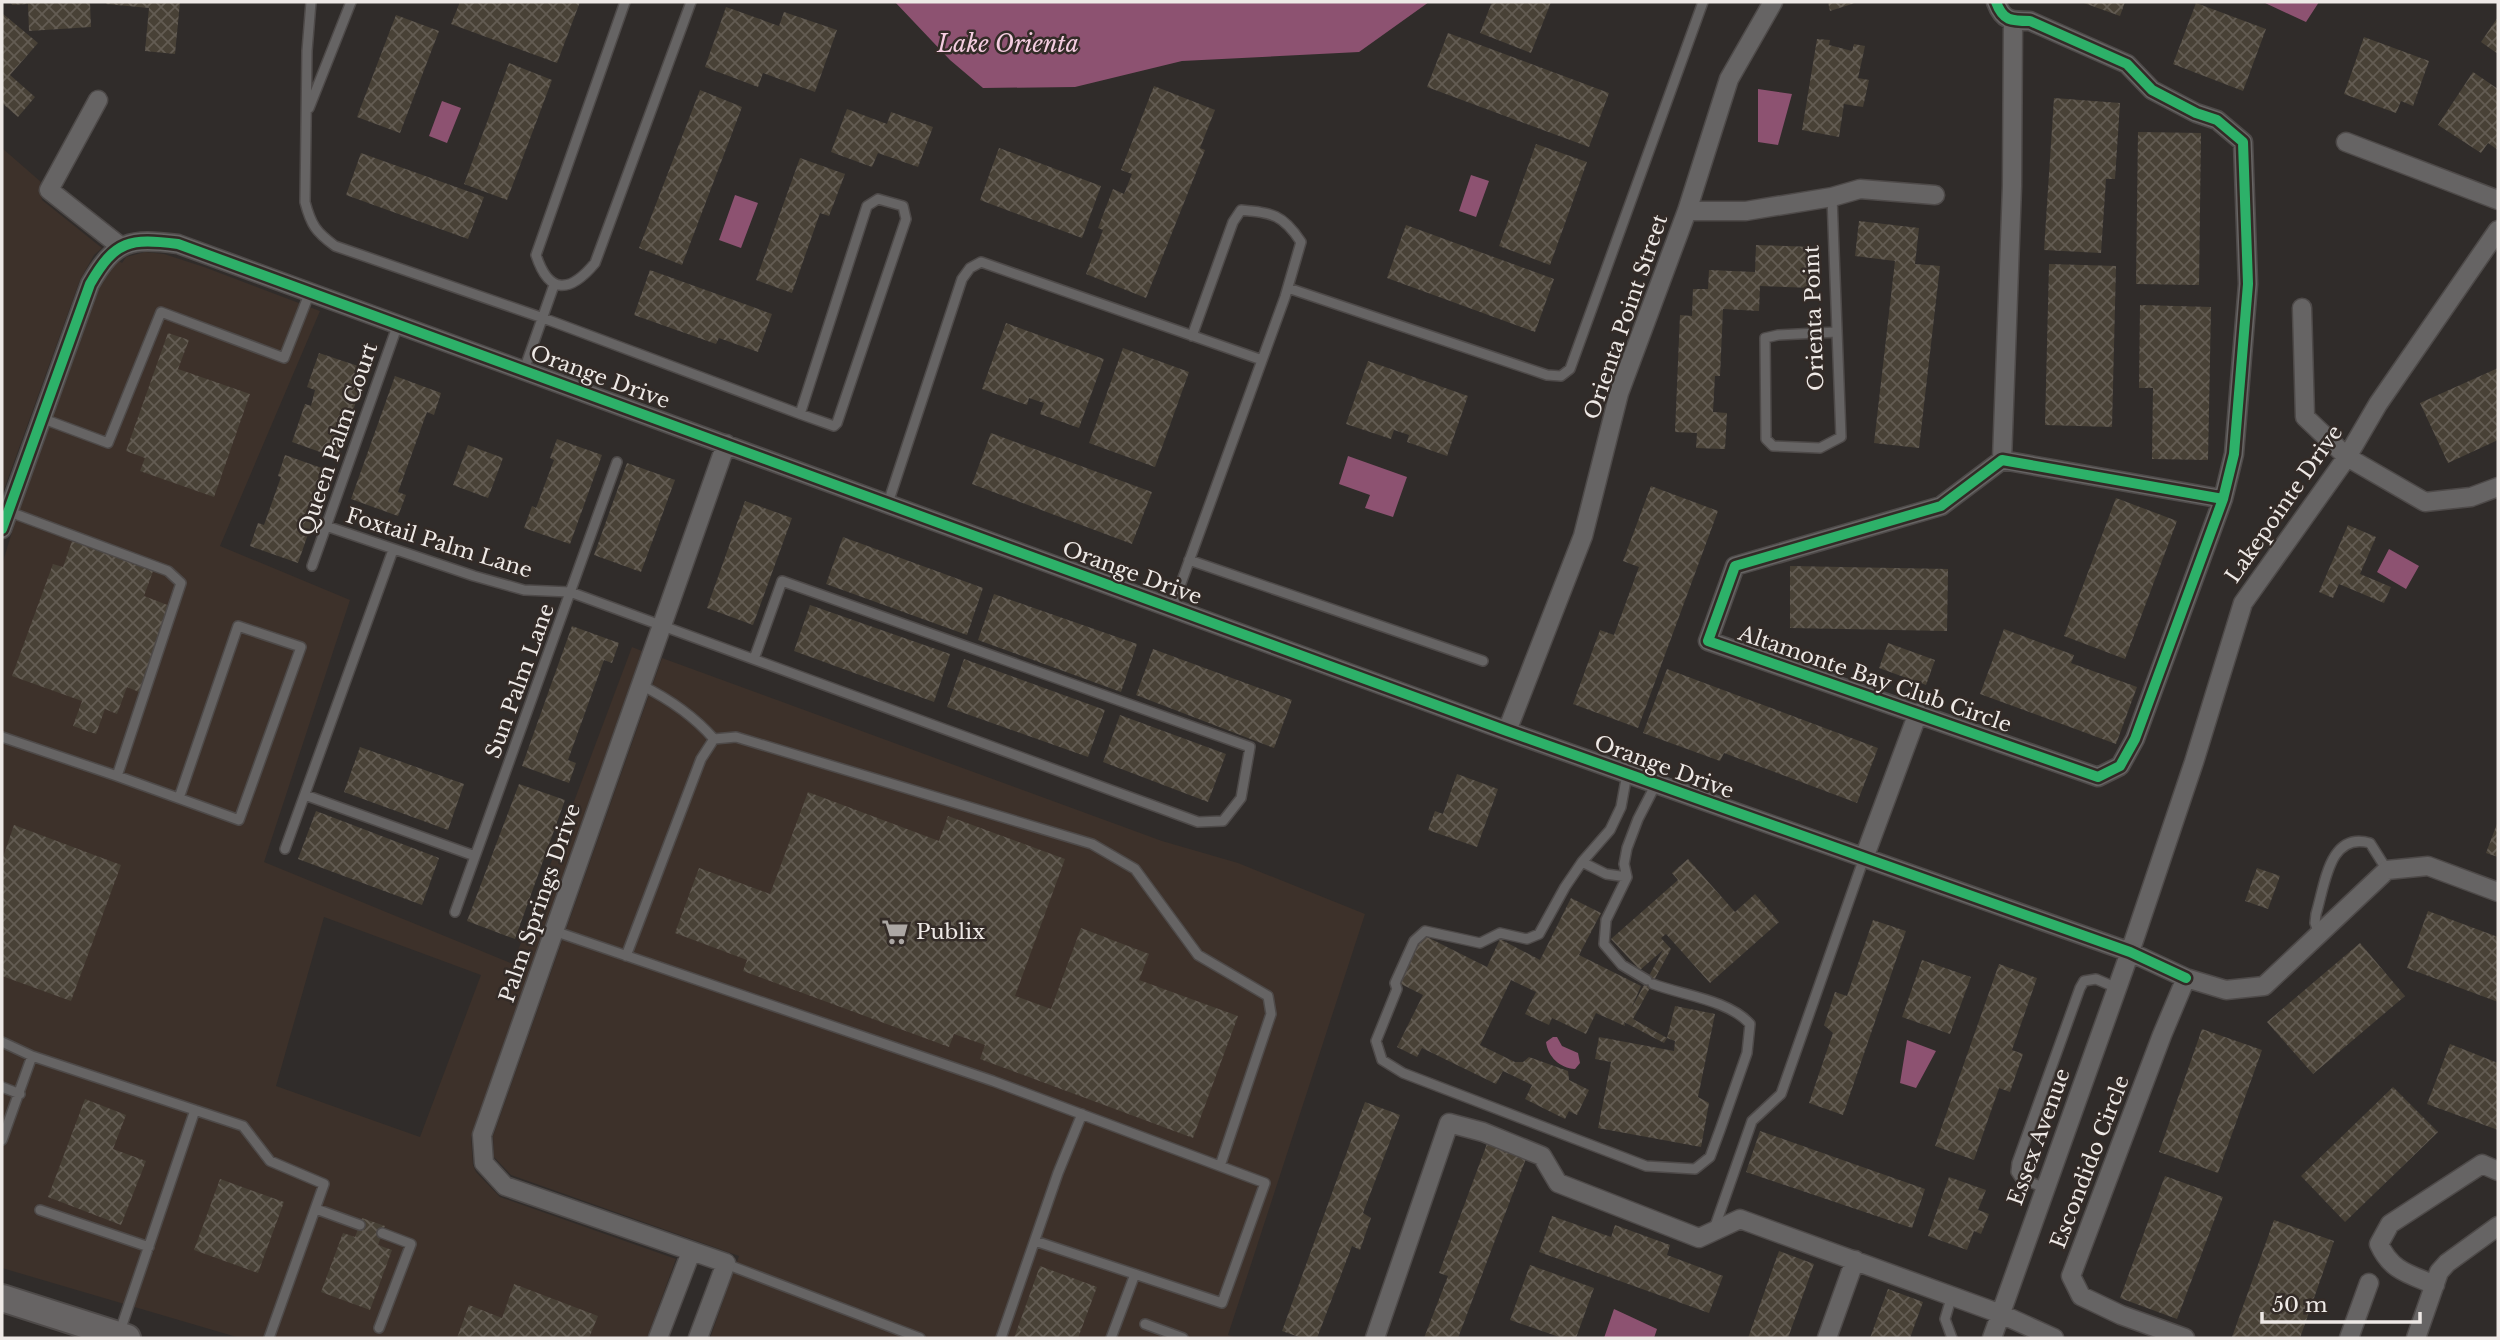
<svg xmlns="http://www.w3.org/2000/svg" width="2500" height="1340" font-family="'Libre Baskerville',serif">
	<style>
		.built { fill: #3d312a; fill-rule: evenodd }
		.water { fill: #8d5271 }
		.building { fill: url(#building-cross-hatch) }
		.lines { fill: none; stroke-linecap: round; stroke-linejoin: round }
		.service-casing { stroke: #4e4a49; stroke-width: 12 }
		.minor-casing { stroke: #4e4a49; stroke-width: 21 }
		.primary-casing { stroke: #4e4a49; stroke-width: 30 }
		.service { stroke: #666464; stroke-width: 9 }
		.minor { stroke: #666464; stroke-width: 18 }
		.primary { stroke: #676464; stroke-width: 26 }
		.cycleway-casing { stroke: #332b27; stroke-width: 15 }
		.cycleway { stroke: #2db169; stroke-width: 10 }
		.labels { text-anchor: middle; dominant-baseline: central; stroke-width: 5; stroke-linejoin: round; paint-order: stroke }
		.street-label { font-size: 21px; fill: #eee9e6; stroke: #332b27 }
		.poi-label { font-size: 21px; fill: #eee9e6; stroke: #332b27; text-anchor: start }
		.water-label { font-size: 23px; font-style: italic; fill: #f5cee1; stroke: #332b27 }
	</style>
	<defs>
		<pattern id="building-cross-hatch" width="8" height="8" patternUnits="userSpaceOnUse" patternTransform="scale(1.75)"><rect width="8" height="8" fill="#484136"/><path d="M0 0l8 8M0 8l8-8" fill="none" stroke="#635c53"/></pattern>
	</defs>
	<rect width="100%" height="100%" fill="#302c2a"/>
	<path class="built" d="M2,148L41,182L40,185L42,200L102,248L94,255L80,280L2,495Z
		M145,252L164,254L204,267L320,311L220,546L350,600L264,862L513,964L632,647L642,651L471,1137L473,1165L476,1172L500,1197L676,1259L647,1338H240L2,1268V565L17,515L99,289L111,269L119,261L122,263L126,257ZM324,917L481,975L420,1137L276,1086Z
		M662,658L1162,841L1238,863L1365,914L1228,1335L1237,1338H710L739,1256L511,1175L494,1157L493,1136Z"/>
	<path class="water" d="M895,2H1429L1359,52L1182,61L1075,87L983,88L950,60Z
		M2263,2H2319L2306,22Z
		M1758,89L1792,94L1778,145L1758,142Z
		M442,101L461,108L447,143L429,136Z
		M1471,175L1489,181L1476,217L1459,211Z
		M735,195L758,203L741,248L719,240Z
		M1348,456L1407,477L1393,517L1365,508L1370,495L1339,484Z
		M2389,549L2419,566L2406,589L2377,572Z
		M1553,1037H1557L1562,1046L1578,1053L1580,1063L1575,1069C1560,1068 1548,1057 1546,1042Z
		M1907,1040L1936,1051L1916,1088L1900,1083Z
		M1614,1309L1657,1329L1654,1338H1604Z"/>
	<path class="building" d="M11,2H90L91,27L29,31L28,4L12,5Z
		M106,2H180L175,54L145,51L149,8L106,4Z
		M460,2H580L557,63L451,24Z
		M1492,2H1551L1531,53L1480,33Z
		M1828,2H1858L1830,11Z
		M2081,2H2125L2120,16Z
		M2196,3L2266,29L2243,91L2173,64Z
		M726,7L779,26L784,12L837,30L815,92L763,73L758,87L705,67Z
		M2,13L38,43L10,75L35,97L18,117L2,103Z
		M396,15L439,31L400,133L357,117Z
		M2498,17V54L2481,42Z
		M1448,33L1609,93L1589,147L1427,87Z
		M2364,37L2429,61L2413,106L2401,101L2396,113L2344,94Z
		M1817,39L1830,40L1829,45L1852,51L1854,44L1865,46L1858,78L1869,80L1863,107L1844,104L1839,137L1802,130Z
		M509,63L552,80L507,200L464,184Z
		M2473,72L2498,89V150L2488,143L2481,153L2438,125Z
		M1154,86L1215,110L1200,148L1205,150L1146,298L1086,274L1103,230L1098,228L1113,189L1124,194L1132,174L1121,170Z
		M700,90L742,107L682,265L639,248Z
		M2054,98L2120,103L2115,179H2106L2101,253L2044,250Z
		M847,109L887,124L891,112L933,127L918,167L878,153L872,167L831,152Z
		M2138,132L2201,133L2199,285L2136,284Z
		M1536,144L1587,162L1550,265L1499,246Z
		M999,148L1101,186L1082,238L980,200Z
		M361,153L484,197L468,239L346,195Z
		M800,158L845,174L829,216L820,213L792,293L756,280Z
		M1859,221L1919,228L1915,264L1940,266L1919,448L1874,443L1895,261L1855,256Z
		M1406,225L1554,279L1535,332L1387,278Z
		M1756,245L1816,247L1814,288L1760,286L1759,311L1723,309L1720,376H1715L1713,412L1727,413L1725,449L1696,448L1697,433L1675,432L1680,315L1692,316L1693,289H1708L1709,270L1755,272Z
		M2049,264L2116,266L2112,427L2045,425Z
		M650,270L772,314L758,352L719,338L716,344L634,315Z
		M2140,305L2211,307L2208,460L2152,459L2153,388H2139Z
		M1006,323L1104,359L1079,428L1040,414L1044,403L1029,398L1027,405L982,389Z
		M168,333L189,340L178,369L250,394L214,497L140,471L145,458L126,451Z
		M1123,348L1189,372L1155,467L1089,443Z
		M319,353L367,369L337,458L292,442L305,404L311,406L315,390L307,387Z
		M1368,361L1468,396L1447,456L1407,442L1409,435L1394,430L1391,439L1346,424Z
		M2498,368V440L2448,463L2420,403Z
		M395,376L441,393L434,415L427,412L398,492L406,495L398,516L351,499Z
		M991,433L1152,492L1132,544L972,484Z
		M557,439L602,455L570,544L524,528L532,506L536,508L554,460L550,458Z
		M468,445L503,458L488,498L453,485Z
		M285,455L330,471L298,563L250,546L258,523L264,525L281,477L278,476Z
		M627,463L675,480L641,572L594,555Z
		M1651,486L1718,511L1638,728L1573,704L1600,630L1614,635L1639,567L1623,561Z
		M2116,498L2177,521L2125,659L2064,636Z
		M745,501L792,518L753,625L707,608Z
		M2348,525L2376,537L2360,574L2391,587L2384,603L2339,584L2333,598L2319,592Z
		M843,537L983,588L967,635L826,584Z
		M72,541L153,571L144,596L170,606L139,692L127,687L117,714L105,709L96,734L73,726L82,701L12,676L53,564L63,567Z
		M1790,566L1948,569L1947,631L1790,628Z
		M994,594L1137,644L1121,692L978,640Z
		M810,605L950,654L934,702L794,651Z
		M572,626L619,643L612,663L604,660L568,760L576,763L569,783L522,766Z
		M2004,629L2074,655L2071,663L2137,687L2116,744L1980,694Z
		M1888,643L1935,660L1926,685L1879,668Z
		M1153,649L1292,700L1274,748L1136,695Z
		M964,659L1105,710L1088,757L947,707Z
		M1667,669L1878,748L1857,803L1724,753L1720,761L1643,733Z
		M1120,715L1226,754L1208,802L1103,762Z
		M360,747L464,784L448,830L344,792Z
		M1457,774L1498,789L1477,847L1428,830L1435,811L1443,814Z
		M519,784L565,800L515,939L467,921Z
		M808,792L939,841L948,816L1065,859L1015,996L1051,1009L1081,928L1149,954L1139,980L1238,1016L1193,1138L980,1059L985,1045L954,1034L949,1047L743,971L747,960L675,933L699,868L770,894Z
		M316,811L439,858L422,905L298,859Z
		M2498,821V857L2486,853Z
		M14,825L121,865L71,1001L2,976V860Z
		M1688,859L1735,912L1755,894L1779,922L1710,983L1666,934L1661,938L1671,949L1633,1019L1667,1038L1664,1043L1624,1022L1625,1026L1596,1013L1586,1034L1552,1018L1549,1025L1525,1014L1536,992L1511,980L1480,1045L1515,1062H1523L1529,1057L1568,1071L1569,1080L1589,1090L1577,1115L1569,1111L1565,1119L1525,1099L1532,1085L1503,1071L1496,1084L1422,1048L1417,1057L1397,1047L1423,995L1399,983L1423,935L1487,967L1500,939L1540,960L1571,898L1601,913L1579,955L1641,986L1631,1009L1663,950L1640,970L1611,939L1678,880L1672,873Z
		M2257,868L2280,876L2268,909L2245,901Z
		M2428,911L2498,937V1002L2407,968Z
		M1873,920L1906,931L1843,1115L1809,1103L1833,1033L1824,1025L1835,992L1847,996Z
		M2360,943L2405,996L2313,1074L2267,1022Z
		M1922,960L1971,977L1950,1034L1902,1017Z
		M1999,964L2037,978L2012,1050L2023,1054L2010,1092L1999,1088L1974,1160L1935,1146Z
		M1675,1006L1715,1014L1698,1097L1709,1103L1701,1147L1598,1128L1611,1062L1595,1059L1599,1037L1674,1051L1675,1041L1667,1038Z
		M2202,1029L2262,1050L2218,1173L2159,1152Z
		M2450,1044L2498,1063V1130L2427,1104Z
		M2393,1087L2438,1132L2345,1222L2301,1176Z
		M85,1099L126,1115L113,1149L146,1161L121,1225L48,1197Z
		M1365,1102L1400,1115L1363,1213L1371,1218L1360,1250L1352,1246L1317,1338H1302L1282,1331Z
		M1760,1131L1925,1189L1912,1228L1746,1172Z
		M1488,1141L1527,1156L1458,1338H1424L1448,1276L1439,1273Z
		M2165,1176L2223,1197L2177,1319L2120,1298Z
		M1949,1177L1986,1190L1978,1210L1989,1214L1981,1234L1974,1231L1967,1250L1928,1236Z
		M220,1179L284,1202L258,1273L194,1250Z
		M1552,1216L1611,1237L1615,1225L1670,1245L1667,1255L1723,1276L1709,1313L1539,1252Z
		M362,1218L385,1226L378,1245L392,1250L370,1310L321,1292L343,1233L355,1237Z
		M2274,1220L2334,1241L2300,1338H2235L2232,1337Z
		M1779,1251L1814,1264L1788,1338H1748Z
		M1530,1265L1594,1288L1576,1338H1562L1510,1320Z
		M1040,1266L1097,1287L1078,1338H1014Z
		M514,1284L598,1316L589,1338H457L469,1305L502,1318Z
		M1888,1289L1923,1302L1910,1338H1870Z"/>
	<g class="lines">
		<defs>
			<path id="service" d="M311,2L307,51L305,202C311,225 316,232 335,246L543,318L800,414L834,426L837,423L906,219L903,206L878,199L867,206L800,414
				M625,2L536,255C549,295 570,293 595,263L691,2
				M309,108L351,2
				M1832,197L1841,437L1820,448L1773,446L1766,439L1765,338L1778,335L1837,332
				M1288,288L1547,375L1561,376L1570,369L1703,2
				M524,370L554,285
				M41,418L108,443L161,312L284,358L310,292
				M888,503L962,279L970,268L981,262L1262,360
				M326,526L474,576L524,590L570,592L1198,822L1223,821L1241,798L1250,747L782,581L754,659
				M1189,560L1483,661
				M312,566L398,324
				M1172,608L1285,297L1301,242C1283,214 1272,213 1241,210L1233,222L1192,336
				M641,685C669,699 694,716 714,739
				M2,737L117,776L181,583L168,571L7,511
				M1627,774L1621,807L1610,830L1582,862L1565,887L1539,934L1527,939L1500,933L1480,943L1425,931L1414,941L1395,983L1397,989L1376,1041L1382,1060L1403,1073L1646,1166L1695,1169L1710,1157L1720,1130L1747,1053L1750,1024C1729,1000 1682,995 1653,984
				M117,776L239,820L301,647L238,626L179,798
				M305,795L475,856
				M285,849L393,550
				M1582,862L1606,874L1627,877
				M455,912L617,462
				M554,931L993,1081L1265,1183L1222,1303L1035,1241
				M2319,934L2315,923L2316,914C2325,885 2329,831 2370,843L2387,870
				M626,956L701,759L714,739L736,737L1092,844L1135,869L1198,955L1268,996L1271,1014L1220,1166
				M1647,980L1622,965L1604,944L1606,920L1627,877L1624,864L1627,848L1638,819L1656,784
				M2,1042L32,1056L243,1126L270,1161L324,1184L269,1338
				M2,1087L20,1094
				M2,1140L32,1056
				M2045,1188L2020,1178L2016,1172L2017,1163L2080,988L2084,981L2096,979L2117,988
				M316,1209L360,1225
				M40,1210L149,1247
				M1714,1229L1752,1121L1781,1094L1864,858
				M726,1264L920,1338
				M1145,1324L1183,1338
				M379,1328L411,1244L382,1233
				M119,1334L195,1110
				M1001,1338L1058,1173L1082,1114
				M1111,1338L1135,1274
				M1952,1338L1945,1319L1952,1295"/>
			<path id="minor" d="M1996,2C2003,21 2011,21 2030,21L2127,64L2152,90L2196,113L2217,120L2243,142L2248,284L2234,454L2223,499L2135,739L2120,766L2098,777L1708,641L1735,566L1941,506L2002,460L2223,499
				M98,100L49,190L120,246
				M2346,142L2498,200
				M1687,211H1746L1832,197L1860,189L1935,195
				M2302,308L2305,417L2347,457L2425,502L2471,497L2498,487
				M2002,460L2012,186L2013,21
				M2,529L90,284C115,240 130,238 178,244L1507,731L2130,952L2186,978
				M1507,731L1583,536L1619,393L1687,211L1729,79L1773,2
				M1864,858L1918,713
				M2435,1285C2409,1274 2391,1271 2379,1244L2390,1224L2482,1164L2498,1171
				M658,1338L691,1252
				M698,1338L726,1263L505,1186L484,1163L482,1135L726,444
				M1375,1338L1449,1123L1483,1132L1542,1156L1558,1183L1699,1238L1740,1219L2001,1314L2054,1338
				M1827,1338L1855,1260
				M1992,1338L2130,952L2194,762L2243,603L2347,457L2378,404L2498,230
				M2185,1338L2121,1315L2081,1296L2071,1276L2162,1035L2186,978L2226,990L2264,986L2387,870L2428,866L2498,892
				M2349,1338L2369,1283
				M2416,1338L2439,1272L2447,1263L2498,1226"/>
			<path id="primary" d="M2,1298L127,1338"/>
		</defs>
		<use href="#service" class="service-casing"/>
		<use href="#minor" class="minor-casing"/>
		<use href="#primary" class="primary-casing"/>
		<use href="#service" class="service"/>
		<use href="#minor" class="minor"/>
		<use href="#primary" class="primary"/>
		<defs>
			<path id="cycleway" d="M1996,2C2003,21 2011,21 2030,21L2127,64L2152,90L2196,113L2217,120L2243,142L2248,284L2234,454L2223,499L2135,739L2120,766L2098,777L1708,641L1735,566L1941,506L2002,460L2223,499
				M2,529L90,284C115,240 130,238 178,244L1507,731L2130,952L2186,978"/>
		</defs>
		<use href="#cycleway" class="cycleway-casing"/>
		<use href="#cycleway" class="cycleway"/>
	</g>
	<defs>
		<symbol id="supermarket-bare" viewBox="-9 -9 18 18"><path d="M-6-5.5h2.5l.6 2H6L4.5 2H-2.5L-4.4-4H-6ZM-1.5 3.2a1.3 1.3 0 1 0 .1 0ZM3 3.2a1.3 1.3 0 1 0 .1 0Z" fill="#aca7a4" stroke="#332b27" stroke-width="2.5" paint-order="stroke"/></symbol>
	</defs>
	<g fill-rule="evenodd">
		<use href="#supermarket-bare" x="876" y="913" width="38" height="38"/>
	</g>
	<g class="labels">
		<g class="street-label">
			<text transform="translate(1626 317) rotate(-71)">Orienta Point Street</text>
			<text transform="translate(1814 318) rotate(-92)">Orienta Point</text>
			<text transform="translate(600 377) rotate(20)">Orange Drive</text>
			<text transform="translate(338 439) rotate(-71)">Queen Palm Court</text>
			<text transform="translate(2284 504) rotate(-55)">Lakepointe Drive</text>
			<text transform="translate(439 543) rotate(17)">Foxtail Palm Lane</text>
			<text transform="translate(1132 573) rotate(20)">Orange Drive</text>
			<text transform="translate(1875 679) rotate(19)">Altamonte Bay Club Circle</text>
			<text transform="translate(520 681) rotate(-70)">Sun Palm Lane</text>
			<text transform="translate(1664 767) rotate(20)">Orange Drive</text>
			<text transform="translate(540 903) rotate(-71)">Palm Springs Drive</text>
			<text transform="translate(2039 1137) rotate(-70)">Essex Avenue</text>
			<text transform="translate(2090 1162) rotate(-69)">Escondido Circle</text>
		</g>
		<g class="poi-label">
			<text x="916" y="932">Publix</text>
		</g>
		<g class="water-label">
			<text x="1008" y="44">Lake Orienta</text>
		</g>
	</g>
	<rect width="2500" height="1340" fill="none" stroke="#eee9e6" stroke-width="7"/>
	<path d="M2262 1312v10h158v-10" fill="none" stroke="#eee9e6" stroke-width="3.5"/>
	<text x="2272" y="1312" font-size="21" fill="#eee9e6" stroke="#332b27" stroke-width="5" paint-order="stroke">50 m</text>
</svg>
